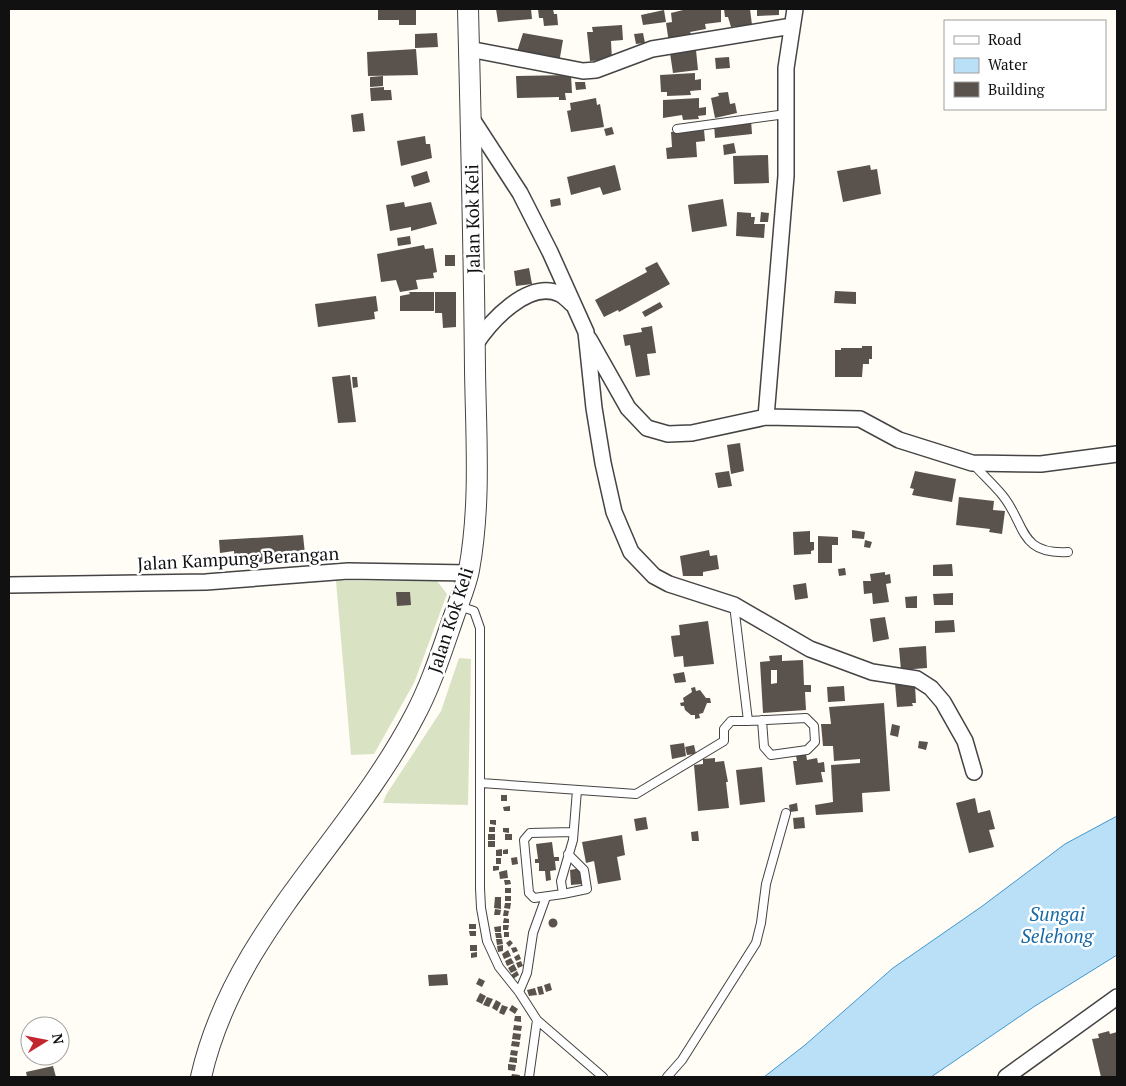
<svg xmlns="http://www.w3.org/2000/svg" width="1126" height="1086" font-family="'PT Serif',serif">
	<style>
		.cemetery { fill: #d9e3c4 }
		.water { fill: #b9e0f7; stroke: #3f96cf }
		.building { fill: #5a524d; fill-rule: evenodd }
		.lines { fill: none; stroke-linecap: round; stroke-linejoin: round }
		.service-casing { stroke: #444; stroke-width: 10 }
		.minor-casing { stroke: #444; stroke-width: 18 }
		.tertiary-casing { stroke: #444; stroke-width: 22 }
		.service { stroke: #fff; stroke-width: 8 }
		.minor { stroke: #fff; stroke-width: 15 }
		.tertiary { stroke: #fff; stroke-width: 20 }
		.labels { text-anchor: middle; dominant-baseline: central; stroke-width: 5; stroke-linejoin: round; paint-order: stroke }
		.street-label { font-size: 18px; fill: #111; stroke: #fff }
		.water-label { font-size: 19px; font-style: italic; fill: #1768a6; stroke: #fff }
	</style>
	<rect width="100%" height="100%" fill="#fffdf5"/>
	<path class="cemetery" d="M336,581H437L447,594L414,683L374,754L351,755Z
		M459,658L471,659L468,805L383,803L386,795L441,711Z"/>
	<path class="water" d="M1117,816V955L1035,1006L931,1077H764L805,1045L893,968L981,907L1065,844Z"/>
	<path class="building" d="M378,9H416V25H399V20H378Z
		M496,9H531L532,19L498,22Z
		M538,9H553L554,14H557L558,25L544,26L543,18H539Z
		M687,9H721V22L705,24L706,29L690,32L691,34L680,36L681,41L669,43L666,23L672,22L671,13Z
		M724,9H750L752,25L731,27L728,17H725Z
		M757,9H779V15L757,16Z
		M664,10L666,22L643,25L641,15Z
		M622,25L623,40L611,41L612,60L590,61L587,32H593L592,27Z
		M437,33L438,47L415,48V34Z
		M523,33L563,40L559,63L516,55Z
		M643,33L645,43L636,44L634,34Z
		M416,49L418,75L368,76L367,52Z
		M696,50L698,70L673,73L670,53Z
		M729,57L730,68L716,69L715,58Z
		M695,73V80L701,79V90L690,91L691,95L667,96V92H661L660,75Z
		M571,75L572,93H565L566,100H559V97L517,98L516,76Z
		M383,76V86L370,87V77Z
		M575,82H585L586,89L576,90Z
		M384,87V90H391L392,100L371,101L370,88Z
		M728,92L730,104L735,103L737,113L715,118L711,98L719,96L718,93Z
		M596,98L597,105L600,104L604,127L571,132L567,111L571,110L570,103Z
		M699,98V108L706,107V115L698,116L699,119L683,120L682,115L663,118V100Z
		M363,113L365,131L353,132L351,115Z
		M751,120L752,134L715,138L714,124Z
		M612,127L614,134L606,136L604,129Z
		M704,130L705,141L696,142L697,157L667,159L666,148L672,147L671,132Z
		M425,136L426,144H430L432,158L401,166L397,141Z
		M734,143L736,153L724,155L723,145Z
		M768,155L769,183L734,184L733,156Z
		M615,165L621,190L603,195L600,187L571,195L567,177Z
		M870,165L871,170L877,169L881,194L843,202L837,171Z
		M427,171L430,182L414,187L411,176Z
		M560,198L561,205L551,207L550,200Z
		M723,199L727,226L692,232L688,205Z
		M404,202L405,207L431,202L437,224L411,231V227L390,231L386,205Z
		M737,212L751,213V217H755L754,224H765L764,238L736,236Z
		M761,212L769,213L768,222H760Z
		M410,236L411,244L398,246L397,238Z
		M424,245L425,249L433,248L437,272L433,273L434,278L416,280L418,289L400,292L396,280L381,282L377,254Z
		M445,255H455V266H445Z
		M657,262L670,284L619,312L618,310L604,317L595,300L647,272L645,268Z
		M529,268L532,284L516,286L514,271Z
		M835,291L856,292V304L834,303Z
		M409,292H434V311H400V296L410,294Z
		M435,292H456V327L443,328L442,313H435Z
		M376,296L378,311L374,312L375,319L318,327L315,304Z
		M660,302L663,307L645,317L642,312Z
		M652,326L656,353L647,354L650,375L636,377L630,345L625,346L623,335L642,332L641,328Z
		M862,346H872V359H869V364H863L862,377H835V350H841V348H862Z
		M350,375L356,422L338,423L332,377Z
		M352,377H357L358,387L353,388Z
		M740,443L744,471L731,474L727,445Z
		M729,471L732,486L718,488L715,473Z
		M915,471L956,479L952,502L912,495L914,489L910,488Z
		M959,497L994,501L993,510L1005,511L1002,534L989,532L990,529L956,525Z
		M852,530L865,532L864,539L852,538Z
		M810,531V542H814V550L811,551V554L794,555L793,532Z
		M303,535L305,554L291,555L292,560L235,564L234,551L220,553L219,540Z
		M818,536L838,537V545H832V563H818Z
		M865,540L872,542L870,548L864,547Z
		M709,550L710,556L717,555L719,569L703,572V576H683L680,556Z
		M952,564L953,576H933V565Z
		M845,568L846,575L839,576L838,569Z
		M885,572V575L890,574L891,583L886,584L889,602L873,604L872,593L864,594L863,581H871L870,574Z
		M806,583L808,598L795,600L793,585Z
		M396,592H410L411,605L397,606Z
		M953,593V605H934L933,594Z
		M917,596V608H906L905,597Z
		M885,617L889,639L873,642L870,619Z
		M954,620L955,632L935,633V621Z
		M708,621L714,664L684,667L683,656L674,657L671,636L680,635L679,625Z
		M926,646L927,668L901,670L899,648Z
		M782,655V661L803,660L804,685H811V692H805L806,710L763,713L760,662L770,661L769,656ZM771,670H777V683L771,684Z
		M684,672L686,682L675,683L673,674Z
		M911,682L915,685L916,703H912L913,706L897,707L895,683Z
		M844,686L845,701L828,702L827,687Z
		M695,687L696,691L700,690L706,698H710L711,703H707L703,713L699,714L700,718L695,719V715H691L685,710L684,706H681L680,703L684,702L683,698L692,692L691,688Z
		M884,703L890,791L862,793L863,812L816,815L815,805L833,802L831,765L860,763V759L834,761L833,746H823L821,724H831L829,707Z
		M892,724L900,726L898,737L890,735Z
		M919,741L928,742L926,750L918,748Z
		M684,743L686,756L672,759L670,745Z
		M694,745L696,754L687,755L685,747Z
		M806,754L807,760L817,758L818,763L824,762L825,772H821L823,782L796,785L793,761H797L796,756Z
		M715,758V762L724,761L728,782H726L729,808L698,811L694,765L703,764V759Z
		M762,767L765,802L740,805L736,770Z
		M501,795H507V801H501Z
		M975,798L978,813L990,810L995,829L989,830L994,847L969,853L956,803Z
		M797,803L798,811L790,812L789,805Z
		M510,806V811H504L503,807Z
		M646,817L648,829L636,831L634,819Z
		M804,817L805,828L794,829L793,818Z
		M490,820H496V825L490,824Z
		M489,827H495V832H489Z
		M503,828H509V833L503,832Z
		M698,831L699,841H692L691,832Z
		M488,834H495V840H488Z
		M505,834H512V840H505Z
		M622,835L625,855L617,857L621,880L598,884L594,861L586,863L582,842Z
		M488,841H495V847H488Z
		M552,842L554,857H559V861H555L556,870L550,871L551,880L546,881L545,871H539V863H535V859H538L536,844Z
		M502,849V856H496V850Z
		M508,849V854H503V850Z
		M517,857L518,864L512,865L511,858Z
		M496,858H501V864H496Z
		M493,866H499V870L493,871Z
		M581,868L582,884L571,885L570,870Z
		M507,870L508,878L500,879L499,872Z
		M504,880H510L511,884L505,885Z
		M505,888H511V893H505Z
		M505,896H511V901H505Z
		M495,897H501V909L494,908Z
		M505,903H511L510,909L504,908Z
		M495,909L501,910L500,915H494Z
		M504,910L509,911L508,916H503Z
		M504,918L509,919V923H503Z
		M548.5 923a4.5 4.5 0 1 1 9 0a4.5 4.5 0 1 1-9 0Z
		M469,924H476V929H469Z
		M503,925H509L508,930H503Z
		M501,926V932H495L494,927Z
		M469,931H476V936H470Z
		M504,932H509V937H504Z
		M495,933H501L502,938H496Z
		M496,939H502L503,944L497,945Z
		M510,940L513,943L509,947L506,943Z
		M470,945H477V951H470Z
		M503,945V951L498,952L497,946Z
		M516,947L518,951L513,953L511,948Z
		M508,950L511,956L504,959L502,954Z
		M477,952V957L471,958V953Z
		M519,954L521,959L516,961L514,957Z
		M511,958L514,963L507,966L505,961Z
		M521,961L523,966L518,968L516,963Z
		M514,964L517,970L511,973L508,968Z
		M517,971L519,975L513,979L511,975Z
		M447,974L448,985L429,986L428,975Z
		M479,978L485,981L482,987L476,984Z
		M550,983L552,990L546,992L544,985Z
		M542,986L544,994L539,995L537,987Z
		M535,988L537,995L529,996L527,990Z
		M480,993L486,996L482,1004L476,1001Z
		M487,997L493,999L489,1007L483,1005Z
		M496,1000L501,1003L497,1011L492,1008Z
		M502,1005L508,1007L504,1015L499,1013Z
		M512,1005L518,1009L515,1014L509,1010Z
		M515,1016H521V1022L514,1021Z
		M514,1025L522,1026L521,1031L513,1030Z
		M1109,1031L1110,1034L1117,1032V1077H1101L1092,1039L1099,1038L1098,1034Z
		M513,1033L521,1034L520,1040L512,1039Z
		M512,1041L520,1042L519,1047L511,1046Z
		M511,1050L518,1051L517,1056L510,1055Z
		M510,1057L517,1058V1063L509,1062Z
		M508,1064L516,1065L515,1071L508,1070Z
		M53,1066L56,1077H27L26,1072Z
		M512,1074L520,1075L519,1077H511Z"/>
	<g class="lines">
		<defs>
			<path id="service" d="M677,129L786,114
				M973,464C983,475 994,485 1003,496C1026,525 1019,555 1068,552
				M734,605L748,721L806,718L814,726L815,742L807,750L771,755L764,747L762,720
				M459,606L474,611L480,628V888L481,908L487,941L499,967L519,992L537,1020L603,1077
				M481,783L636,794L724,741V729L731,721H748
				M573,832L530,833L524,840L529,893L534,898L563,894L561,881L573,840L577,790
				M563,894L587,889L584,870L568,854
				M519,992L527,973L533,933L546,897
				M529,1077L537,1020
				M667,1077L682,1060L756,943L761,923L766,884L786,813"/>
			<path id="minor" d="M469,49L583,71L596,70L652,49L792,26
				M470,116L520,193L550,252L586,332L594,408L603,463L614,512L631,552L654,576L669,584L734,605L810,649L872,672L917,679L931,688L943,702L965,741L974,772
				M589,339L628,408L647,428L668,434L692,433L766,417L860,419L899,440L972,463L1041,464L1117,454
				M475,345C490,322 528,279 560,294C564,296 569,301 572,304
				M766,417L786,176V68L795,9
				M9,585L206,582L348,571L469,573
				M1006,1077L1117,997"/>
			<path id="tertiary" d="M201,1077C234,932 349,842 415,715C432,683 443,647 455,613C460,599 466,585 469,570C481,504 476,436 475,370C474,250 471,129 468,9"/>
		</defs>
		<use href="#service" class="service-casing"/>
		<use href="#minor" class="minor-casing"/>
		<use href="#tertiary" class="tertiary-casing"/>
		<use href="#service" class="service"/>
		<use href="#minor" class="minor"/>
		<use href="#tertiary" class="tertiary"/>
	</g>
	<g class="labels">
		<g class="street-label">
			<text transform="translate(472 219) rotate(-91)">Jalan Kok Keli</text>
			<text transform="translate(238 558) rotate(-3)">Jalan Kampung Berangan</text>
			<text transform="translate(450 620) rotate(-72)">Jalan Kok Keli</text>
		</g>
		<g class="water-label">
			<text x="1057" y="913">Sungai<tspan x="1057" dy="22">Selehong</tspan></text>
		</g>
	</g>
	<rect width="1126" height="1086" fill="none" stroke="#111111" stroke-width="20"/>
	<rect x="944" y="20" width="162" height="90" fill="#ffffff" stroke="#a0a0a0"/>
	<rect x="954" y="36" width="25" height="8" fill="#ffffff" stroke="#a0a0a0"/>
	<text x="988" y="45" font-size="15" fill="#111111">Road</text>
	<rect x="954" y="58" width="25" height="15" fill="#b9e0f7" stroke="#a0a0a0"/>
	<text x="988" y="70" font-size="15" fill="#111111">Water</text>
	<rect x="954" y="82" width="25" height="15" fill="#5a524d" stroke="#a0a0a0"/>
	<text x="988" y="95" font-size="15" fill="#111111">Building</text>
	<g transform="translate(45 1041) rotate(80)"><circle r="24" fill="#ffffff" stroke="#a0a0a0"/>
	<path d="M0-4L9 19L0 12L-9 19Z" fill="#c4262e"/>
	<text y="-8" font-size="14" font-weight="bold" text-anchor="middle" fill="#111111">N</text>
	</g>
</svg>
